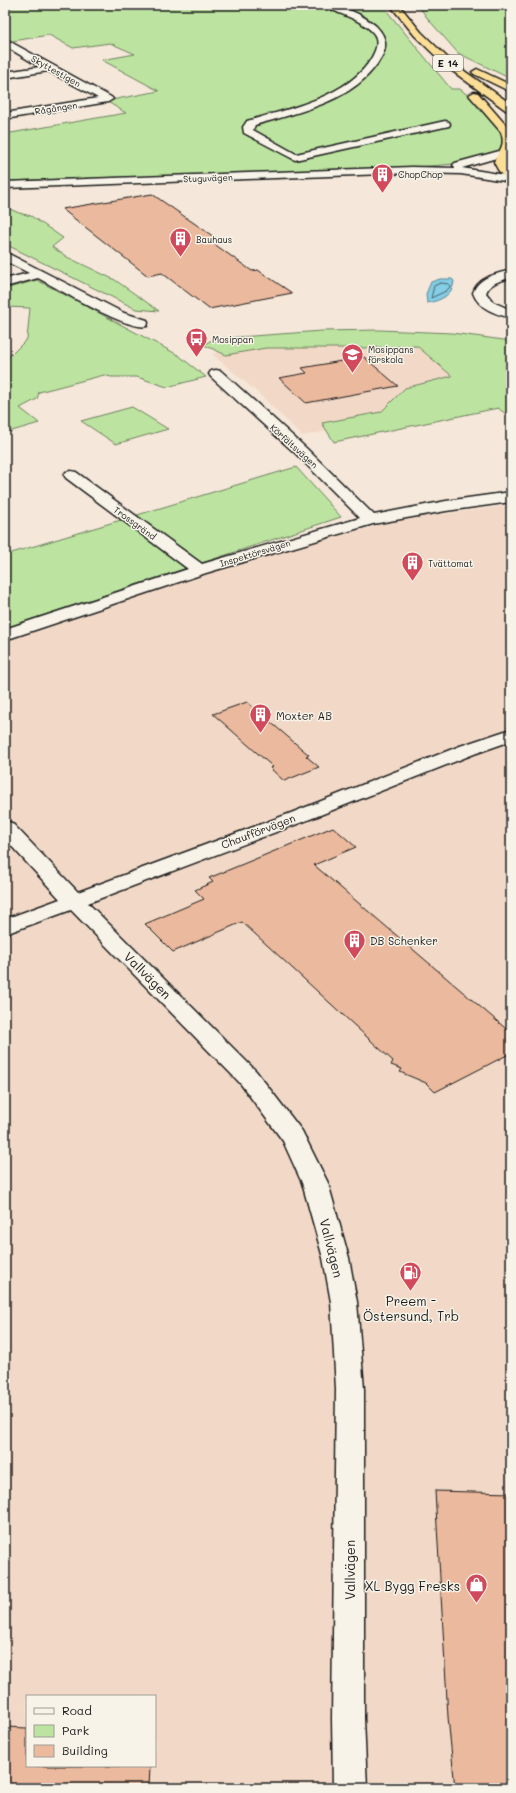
<svg xmlns="http://www.w3.org/2000/svg" width="516" height="1793" font-family="Mali,sans-serif">
	<style>
		.built { fill: #f2d9c7; fill-rule: evenodd }
		.green { fill: #bce4a0; stroke: #6c805e }
		.water { fill: #84cde4; stroke: #5a8694 }
		.lines { fill: none; stroke-linecap: round; stroke-linejoin: round }
		.shore { stroke: #46636c; stroke-width: 1 }
		.building { fill: #ebb99d; stroke: #1c1c1c }
		.minor-casing { stroke: #1c1c1c; stroke-width: 3 }
		.tertiary-casing { stroke: #1c1c1c; stroke-width: 3 }
		.secondary-casing { stroke: #1c1c1c; stroke-width: 3 }
		.trunk-casing { stroke: #1c1c1c; stroke-width: 3 }
		.minor { fill: #f7f3e8; fill-rule: evenodd }
		.tertiary { fill: #f7f3e8; fill-rule: evenodd }
		.secondary { fill: #f7f3e8; fill-rule: evenodd }
		.trunk { fill: #fcde96; fill-rule: evenodd }
		.labels { text-anchor: middle; dominant-baseline: central; stroke-width: 3; stroke-linejoin: round; paint-order: stroke }
		.far-street-label { font-size: 9px; fill: #1c1c1c; stroke: #f7f3e8 }
		.far-poi-label { font-size: 9px; fill: #1c1c1c; stroke: #f7f3e8; text-anchor: start }
		.shield { fill: #f7f3e8; stroke: #5e5c59; stroke-width: 1 }
		.shield-label { font-size: 10px; font-weight: bold; fill: #1c1c1c }
		.poi-label { font-size: 11px; fill: #1c1c1c; stroke: #f7f3e8; text-anchor: start }
		.street-label { font-size: 11px; fill: #1c1c1c; stroke: #f7f3e8 }
		.near-street-label { font-size: 13px; fill: #1c1c1c; stroke: #f7f3e8 }
		.near-poi-label { font-size: 13px; fill: #1c1c1c; stroke: #f7f3e8 }
	</style>
	<rect width="100%" height="100%" fill="#f5e7d9"/>
	<filter id="ink" filterUnits="userSpaceOnUse"><feTurbulence type="fractalNoise" baseFrequency=".025" numOctaves="2"/><feDisplacementMap in="SourceGraphic" scale="8" xChannelSelector="R" yChannelSelector="G"/><feConvolveMatrix kernelMatrix="1 2 1 2 8 2 1 2 1" color-interpolation-filters="sRGB"/></filter>
	<g filter="url(#ink)">
		<path class="built" d="M431,339L493,397L302,436L258,393L212,354L266,346Z
			M511,505V1788H5V641L254,558L398,520ZM27,1696H155V1766H27Z"/>
		<path class="green" d="M20,5H384L386,10L451,89H460C475,101 499,120 505,138C503,143 501,149 498,152C482,165 422,166 400,168L5,181V134L126,113L106,101L159,91L102,60L135,54L110,43L73,48L49,35L13,41L5,37V6Z
			M418,5H511V79L458,53L428,19Z
			M5,207L19,213L31,216L63,238L52,247L67,257L115,280L159,311L136,309L5,244Z
			M37,280L178,355L206,377L167,387L137,377H111L104,375L39,392L37,399L20,408L39,423L5,433V361L27,339L30,308L5,307V289Z
			M379,330L452,333L511,341V418L498,408L334,442L322,423L381,412L405,388L452,376L417,346L362,348H266L226,355L204,345L210,341L225,338L322,331Z
			M132,407L168,429L116,444L81,421Z
			M296,467L341,517L5,628V555Z"/>
		<path class="water" d="M440,279H452L454,281C453,295 440,301 427,303L426,294L431,282Z"/>
		<g class="lines">
			<path class="shore" d="M441,283L449,284L450,287L446,291L431,298L434,286Z"/>
		</g>
		<path class="building" d="M152,194L217,239L210,241L252,271L258,270L292,293L209,309L162,273L148,276L62,209Z
			M364,357L398,386L306,403L279,378L307,373L302,368Z
			M247,702L309,755L306,756L319,767L284,781L270,768L273,767L213,714Z
			M333,827L356,847L314,865L511,1033V1053L435,1092L426,1083L400,1072L402,1069L391,1065L393,1061L242,922L173,952L145,924L204,899L195,890L213,882L209,878Z
			M435,1491L511,1493V1788H455L448,1717Z
			M5,1727L27,1728V1766H150L149,1788H5Z"/>
		<g class="lines">
			<defs>
				<path id="minor" d="M324,5C342,5 362,14 376,26C385,35 388,45 382,56C358,101 299,112 255,125L253,130L296,154L445,121L449,122L450,124L449,126L295,160L244,133L243,127L247,121C288,109 351,96 372,57C376,50 379,41 374,34C366,23 349,17 337,12C333,10 327,8 324,5Z
					M5,39L111,97L113,99L108,102L5,119V113L98,98L48,71L5,78V72L40,67L5,46Z
					M5,252L124,313L147,320L148,323L147,326C127,331 59,289 38,278L5,287V279L29,273L5,261Z
					M216,370L221,371L306,448L374,515L446,501L511,492V502L446,511L373,524L206,573L5,640V629L188,569L66,478L64,475L66,472L71,471L76,472L202,564L360,518L296,454L211,377L209,374L211,371Z
					M511,729V741L474,754L305,821L88,903L256,1071L302,1131L328,1183L349,1258L357,1302L364,1389V1718L367,1788H333L332,1718L336,1389L331,1302L323,1258L302,1183L283,1141L240,1083L71,910L5,934V919L60,899L5,839V821L12,823L78,892L291,813L460,746Z"/>
				<path id="tertiary" d="M511,270V278C502,280 489,283 486,293L493,302L511,310V318C496,314 479,309 473,293C478,277 496,274 511,270Z"/>
				<path id="secondary" d="M503,150L507,151L508,153L507,155L462,168L511,176V182L461,174L412,173L5,188V182L412,167L456,168L453,165L455,163Z"/>
				<path id="trunk" d="M390,5H399L421,32L453,63L511,104V112L507,111L447,67L415,36Z
					M477,69L511,85V92L474,74L472,72Z
					M474,92L478,93L511,131V152L508,154L506,162L511,171V180C502,178 498,170 494,162C499,149 506,147 501,132L469,95Z"/>
			</defs>
			<use href="#minor" class="minor-casing"/>
			<use href="#tertiary" class="tertiary-casing"/>
			<use href="#secondary" class="secondary-casing"/>
			<use href="#trunk" class="trunk-casing"/>
			<use href="#minor" class="minor"/>
			<use href="#tertiary" class="tertiary"/>
			<use href="#secondary" class="secondary"/>
			<use href="#trunk" class="trunk"/>
		</g>
	</g>
	<defs>
		<symbol id="building-pin" viewBox="-11 -11 22 30"><path d="M0 17L-7.5 6A9.5 9.5 0 1 1 7.5 6Z" fill="#d1495b" stroke="#f7f3e8"/><path d="M-4-6H4V6H1V3H-1V6H-4ZM-2.5-4.3h1.7v1.8h-1.7ZM.8-4.3h1.7v1.8H.8ZM-2.5-1h1.7V.8h-1.7ZM.8-1h1.7V.8H.8Z" fill="#fff"/></symbol>
		<symbol id="bus-pin" viewBox="-11 -11 22 30"><path d="M0 17L-7.5 6A9.5 9.5 0 1 1 7.5 6Z" fill="#d1495b" stroke="#f7f3e8"/><path d="M-5-6H5V4H4V6H2V4H-2V6H-4V4H-5ZM-3.5-4V0h7V-4ZM-3.5 1.2v1.5H-2V1.2ZM2 1.2v1.5H3.5V1.2Z" fill="#fff"/></symbol>
		<symbol id="school-pin" viewBox="-11 -11 22 30"><path d="M0 17L-7.5 6A9.5 9.5 0 1 1 7.5 6Z" fill="#d1495b" stroke="#f7f3e8"/><path d="M0-5L7-2L0 1L-7-2ZM-4 1L0 2.5L4 1V4Q0 6-4 4Z" fill="#fff"/></symbol>
		<symbol id="fuel-pin" viewBox="-11 -11 22 30"><path d="M0 17L-7.5 6A9.5 9.5 0 1 1 7.5 6Z" fill="#d1495b" stroke="#f7f3e8"/><path d="M-5.5-6h7V0h2V4h1.3V-2.5L3-4.5l.8-.8L6-3V5H2.5V1h-1V6h-7ZM-4.2-4.7v3.2H.2V-4.7Z" fill="#fff"/></symbol>
		<symbol id="shop-pin" viewBox="-11 -11 22 30"><path d="M0 17L-7.5 6A9.5 9.5 0 1 1 7.5 6Z" fill="#d1495b" stroke="#f7f3e8"/><path d="M-5-2.5h2.3a2.7 3.5 0 0 1 5.4 0H5L5.5 6h-11ZM-1.5-2.5h3a1.5 2.3 0 0 0-3 0Z" fill="#fff"/></symbol>
	</defs>
	<g fill-rule="evenodd">
		<use href="#building-pin" x="370" y="162" width="25" height="34"/>
		<use href="#building-pin" x="168" y="226" width="25" height="34"/>
		<use href="#bus-pin" x="184" y="326" width="25" height="34"/>
		<use href="#school-pin" x="340" y="342" width="25" height="34"/>
		<use href="#building-pin" x="400" y="550" width="25" height="34"/>
		<use href="#building-pin" x="248" y="702" width="25" height="34"/>
		<use href="#building-pin" x="342" y="928" width="25" height="34"/>
		<use href="#fuel-pin" x="398" y="1260" width="25" height="34"/>
		<use href="#shop-pin" x="464" y="1572" width="25" height="34"/>
	</g>
	<g class="labels">
		<g class="far-street-label">
			<text transform="translate(56 71) rotate(29)">Skyttestigen</text>
			<text transform="translate(56 108) rotate(-9)">Rågången</text>
			<text transform="translate(208 178) rotate(-2)">Stuguvägen</text>
			<text transform="translate(294 446) rotate(42)">Körfältsvägen</text>
			<text transform="translate(135 523) rotate(36)">Trossgränd</text>
			<text transform="translate(255 553) rotate(-17)">Inspektörsvägen</text>
		</g>
		<g class="far-poi-label">
			<text x="398" y="174">ChopChop</text>
			<text x="196" y="239">Bauhaus</text>
			<text x="212" y="339">Mosippan</text>
			<text x="368" y="349">Mosippans<tspan x="368" dy="10">förskola</tspan></text>
			<text x="428" y="563">Tvättomat</text>
		</g>
		<rect class="shield" x="433" y="55" width="30" height="16" rx="3"/>
		<g class="shield-label">
			<text x="448" y="63">E 14</text>
		</g>
		<g class="poi-label">
			<text x="276" y="715">Moxter AB</text>
			<text x="370" y="940">DB Schenker</text>
		</g>
		<g class="street-label">
			<text transform="translate(258 831) rotate(-21)">Chaufförvägen</text>
		</g>
		<g class="near-street-label">
			<text transform="translate(148 975) rotate(45)">Vallvägen</text>
			<text transform="translate(332 1248) rotate(76)">Vallvägen</text>
			<text transform="translate(349 1570) rotate(-90)">Vallvägen</text>
		</g>
		<g class="near-poi-label">
			<text x="411" y="1300">Preem -<tspan x="411" dy="15">Östersund, Trb</tspan></text>
			<text x="460" y="1585" text-anchor="end">XL Bygg Fresks</text>
		</g>
	</g>
	<rect width="516" height="1793" fill="none" stroke="#f7f3e8" stroke-width="20"/>
	<rect x="10" y="10" width="496" height="1773" fill="none" stroke="#1c1c1c" stroke-width="1.5" filter="url(#ink)"/>
	<rect x="26" y="1695" width="130" height="72" fill="#f7f3e8" stroke="#9f9d96"/>
	<rect x="34" y="1708" width="20" height="6" fill="#f7f3e8" stroke="#9f9d96"/>
	<text x="62" y="1715" font-size="12" fill="#1c1c1c">Road</text>
	<rect x="34" y="1725" width="20" height="12" fill="#bce4a0" stroke="#9f9d96"/>
	<text x="62" y="1735" font-size="12" fill="#1c1c1c">Park</text>
	<rect x="34" y="1745" width="20" height="12" fill="#ebb99d" stroke="#9f9d96"/>
	<text x="62" y="1755" font-size="12" fill="#1c1c1c">Building</text>
</svg>
